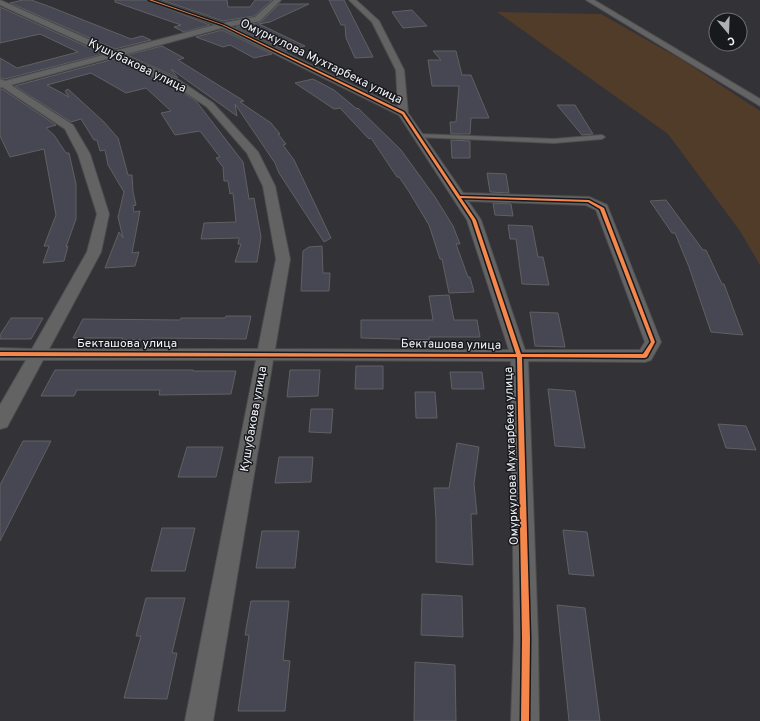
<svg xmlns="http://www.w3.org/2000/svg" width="760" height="721" font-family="Overpass,sans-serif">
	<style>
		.green { fill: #513c2a }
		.building { fill: #464752; stroke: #606064 }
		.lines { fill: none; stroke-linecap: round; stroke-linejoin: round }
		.service-casing { stroke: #4e4e51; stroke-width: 2 }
		.minor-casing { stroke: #4e4e51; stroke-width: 2 }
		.service { fill: #646363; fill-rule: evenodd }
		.minor { fill: #646363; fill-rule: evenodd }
		.cycleway-casing { stroke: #18191d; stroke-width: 3 }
		.cycleway { fill: #f5874c; fill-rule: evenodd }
		.labels { text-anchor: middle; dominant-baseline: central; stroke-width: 3; stroke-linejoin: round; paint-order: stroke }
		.street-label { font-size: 12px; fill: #f2f4fa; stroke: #18191d }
	</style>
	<rect width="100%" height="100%" fill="#323237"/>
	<path class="green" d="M497,12L601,14L684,61L760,111V265L740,231L668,134Z"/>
	<path class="building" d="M23,0H31L48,6L131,39L142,36L151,40L115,49L10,3Z
		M115,0H146L210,25L184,32L174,27L181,25L115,2Z
		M162,0H227L228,7H250L255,0H272L254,16L223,21Z
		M329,0H344L373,57L355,58L346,38L345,25H341Z
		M279,4H309L270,22L259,24L305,46L286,51L236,27L261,22Z
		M0,7L103,54L5,79L0,78V58L17,68L78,52L40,34L0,43Z
		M412,10L427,26L403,28L392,12Z
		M222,30L272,54L254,58L230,45L223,47L196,37Z
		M162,46L184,58L178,60L244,101L240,102L271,123L280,134H278L286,144L283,145L294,160L331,238L324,242L279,173L275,163L235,104L237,116L171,69L178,78L127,55Z
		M433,51H456L462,75H471L489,118H471L470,134H451L450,122H456L459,86H432L428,60H441Z
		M114,59L172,85L196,101L243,162L249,199L254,198L261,237L257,262H235L241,244H238L239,238L201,239L204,223L236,222L233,193L230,194L228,181H224L223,167L216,158L220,157L200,131L175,135L161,113L171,111L146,88L126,93L91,73L47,85L69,97L65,91L68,89L104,122L118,138L128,175H132L133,192L136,205L133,206L134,212L140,211L132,253L139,252L135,266L105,268L119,232L123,238L118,217L124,192L108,165L105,150L100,151L97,140H94L81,119L71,122L15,86Z
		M313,79L334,90L357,109L358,108L401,150L435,197L453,226L460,244H456L468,277H470L474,292L449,293L442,259H440L429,225L408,190L399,177H397L371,138L369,139L340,108L334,109L295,83Z
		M0,89H2L56,125L46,128L54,135L66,153H69L76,184V219L66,247L68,246L64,261L43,263L49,246H44L56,215L44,149L10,157L0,136Z
		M557,105H575L593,134L582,135Z
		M451,140L470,141V158H452Z
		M487,173L506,174L509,193L490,192Z
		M666,200L703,250H706L722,284H724L743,335L711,332L689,267L675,233H672L650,201Z
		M493,203L511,204L513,216L495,215Z
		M508,225L532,226L538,257H543L549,285L522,284L516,239H510Z
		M322,246L323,273H330L329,291H301L303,251L309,247Z
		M449,295L454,320H477L480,337H429V340L361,338V320H433L429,296Z
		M530,312L558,313L565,347L535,346Z
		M226,316H251L246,339L152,338L151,340H122L123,338H73L83,319L180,320L181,318H225Z
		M11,318H43L31,339H0V335Z
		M356,366H383V389H355Z
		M55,370H193V371H236L231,394L159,395L160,390H77L74,396H41Z
		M290,370H320L318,396L287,397Z
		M450,372H482L484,389H452Z
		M548,389L575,391L585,448L555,446Z
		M415,392H435L437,418H416Z
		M311,409H333L331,433L309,432Z
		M718,424L746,426L756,450L726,448Z
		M23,441H51L0,541V485Z
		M457,443L479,447L474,484L477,514H471L473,565L436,562V519L434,488H449Z
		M187,447H223L216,477H178Z
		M279,457H313L311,482L275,483Z
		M162,528H195L185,571H151Z
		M563,530L587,532L594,576L569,574Z
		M262,531H299L295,568H256Z
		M422,594L462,596L463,637L421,635Z
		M146,598H185L172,653H177L167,699L124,698L141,636H136Z
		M251,601H289L283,660L290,661L285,711H238L249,635H245Z
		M557,605L585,608L600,721H569Z
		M415,662L455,665L456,721H414Z"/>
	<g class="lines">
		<defs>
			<path id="service" d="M418,134L554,139L602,135L605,137L602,139L554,143L416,137L415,136Z"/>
			<path id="minor" d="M0,0L115,51L215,25L147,0H157L223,23L255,17L274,0H281L260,21L231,26L398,107L396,70L372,22L349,0H356L379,21L404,70L408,113L463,193L589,197L607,205L661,342L651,360L645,362L528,361L538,638L539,721H511L514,638L511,361L273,360L213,721H185L256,360H43L7,427L0,429V405L26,360H0V348L32,349L87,252L97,214L78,154L65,129L2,87L0,88V79L5,81L107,54L0,5ZM222,28L399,115L467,220L509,350L275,349L290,259L275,186L258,152L213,103L179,80L123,55ZM114,57L173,84L207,107L247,153L263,186L276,259L258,349H49L101,252L109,214L90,154L73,125L11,85ZM468,201L586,205L596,210L645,342L640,350H525L481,220Z
				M586,0H594L760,99V106Z"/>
		</defs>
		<use href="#service" class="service-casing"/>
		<use href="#minor" class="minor-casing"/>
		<use href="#service" class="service"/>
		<use href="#minor" class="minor"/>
		<defs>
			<path id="cycleway" d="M149,0H152L224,25L404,112L460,196L589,200L604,208L655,342L647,357L645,358L522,357L530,638L529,721H521L522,638L517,357L0,356V352L516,354L472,220L402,114L222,25ZM461,198L588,202L600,209L651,342L643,354H521L476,220Z"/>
		</defs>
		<use href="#cycleway" class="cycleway-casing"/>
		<use href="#cycleway" class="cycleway"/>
	</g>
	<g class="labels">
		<g class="street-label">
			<text transform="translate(321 62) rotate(26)">Омуркулова Мухтарбека улица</text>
			<text transform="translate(137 66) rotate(26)">Кушубакова улица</text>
			<text x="127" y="344">Бекташова улица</text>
			<text transform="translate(451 345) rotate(1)">Бекташова улица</text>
			<text transform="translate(254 419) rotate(-80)">Кушубакова улица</text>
			<text transform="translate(512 456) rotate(-92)">Омуркулова Мухтарбека улица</text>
		</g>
	</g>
	<g transform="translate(728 32) rotate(161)"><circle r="19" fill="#18191d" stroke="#6f7175"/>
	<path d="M0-3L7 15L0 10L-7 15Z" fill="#afb0b6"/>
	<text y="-6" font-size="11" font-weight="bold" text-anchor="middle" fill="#f2f4fa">С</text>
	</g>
</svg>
